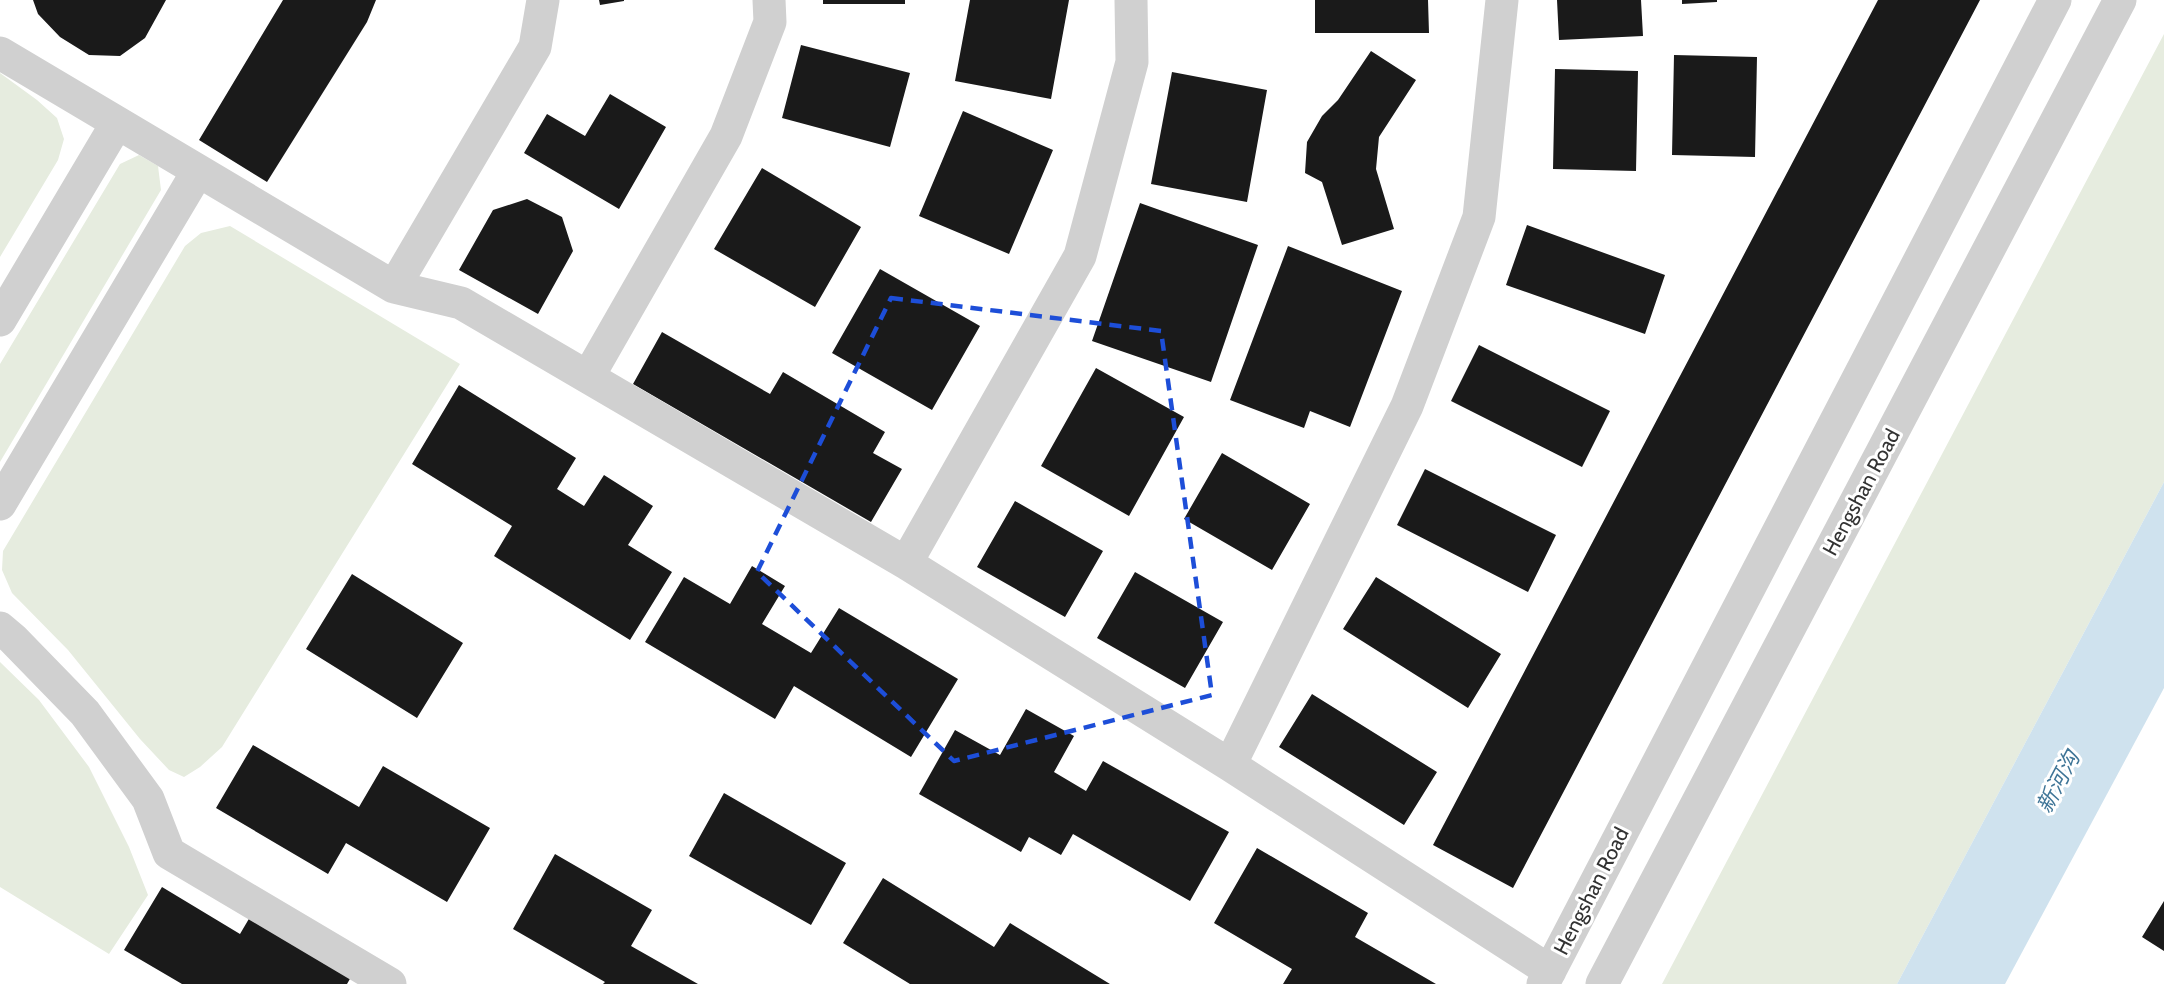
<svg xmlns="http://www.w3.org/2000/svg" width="2164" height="984" font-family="Cabin,'Noto Sans SC',sans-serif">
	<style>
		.green { fill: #e6ecdf }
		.water { fill: #cfe2ee }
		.building { fill: #1a1a1a }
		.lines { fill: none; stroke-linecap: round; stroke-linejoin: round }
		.minor { stroke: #d0d0d0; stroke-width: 33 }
		.marked { fill: none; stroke: #1d4ed8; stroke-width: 4.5; stroke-dasharray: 12 8; stroke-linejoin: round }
		.labels { text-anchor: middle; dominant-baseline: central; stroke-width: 6; stroke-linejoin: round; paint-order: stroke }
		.street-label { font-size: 21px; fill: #333; stroke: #fff }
		.water-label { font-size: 22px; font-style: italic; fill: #3f7597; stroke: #fff }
	</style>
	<rect width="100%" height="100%" fill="#fff"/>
	<path class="green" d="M2164,34V482L1897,984H1662Z
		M0,73L37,100L57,118L64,139L58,160L0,257Z
		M139,155L158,166L161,190L0,462V364L120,164Z
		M230,226L460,364L222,747L200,767L184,777L169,770L140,739L68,650L12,593L2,570L3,551L185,246L201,233Z
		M0,662L39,700L89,767L129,847L148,895L109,954L0,887Z"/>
	<path class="water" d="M2164,482V688L2005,984H1897Z"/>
	<path class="building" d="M33,0H166L145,38L120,56L89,55L60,37L38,14Z
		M283,0H376L367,22L267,182L199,140Z
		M599,0H624V1L600,5Z
		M823,0H905V4H823Z
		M970,0H1069L1051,99L955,81Z
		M1315,0H1428L1429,33H1315Z
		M1557,0H1641L1643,36L1559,40Z
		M1682,0H1717V2L1682,4Z
		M1878,0H1980L1513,888L1433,845Z
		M801,45L910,73L890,147L782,118Z
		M1371,51L1416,80L1379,137L1376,169L1394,229L1342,245L1322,182L1305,173L1307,142L1322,116L1338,100Z
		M1674,55L1757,57L1755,157L1672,155Z
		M1555,69L1638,71L1636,171L1553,169Z
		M1172,72L1267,90L1247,202L1151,184Z
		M610,94L666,127L619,209L524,153L547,114L585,136Z
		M963,111L1053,150L1009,254L919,216Z
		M762,168L861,227L815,307L714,249Z
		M527,199L562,217L573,251L538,314L459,270L493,210Z
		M1140,203L1258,245L1211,382L1092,341Z
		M1527,225L1665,275L1645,334L1506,285Z
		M1288,246L1402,291L1350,427L1310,411L1304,428L1230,400Z
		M880,269L980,326L932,410L832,353Z
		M662,332L770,394L783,372L885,432L873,453L902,469L871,522L633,384Z
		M1479,345L1610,411L1582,467L1451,401Z
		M1096,368L1184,417L1129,516L1041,466Z
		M459,385L576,458L557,489L584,506L604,475L653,506L628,545L672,572L630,640L494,556L512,526L412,464Z
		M1222,453L1310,504L1272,570L1184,519Z
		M1425,469L1556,535L1528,592L1397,525Z
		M1015,501L1103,551L1065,617L977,567Z
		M752,566L785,586L762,624L811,653L839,608L958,679L911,757L794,686L775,719L645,642L684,577L730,604Z
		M1135,572L1223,622L1185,688L1097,638Z
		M352,574L463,643L417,718L306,649Z
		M1376,577L1501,654L1468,708L1343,629Z
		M1312,694L1437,772L1404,825L1279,747Z
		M1026,709L1074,736L1054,772L1086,791L1103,761L1229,832L1190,901L1073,834L1061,855L1029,837L1021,852L919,794L955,730L1000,755Z
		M253,745L359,807L383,766L490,828L447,902L346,843L328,874L216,808Z
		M724,793L846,863L811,925L689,856Z
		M1257,848L1368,913L1355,937L1436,984H1283L1292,969L1214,923Z
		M555,854L652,910L631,946L698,984H603L605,982L513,929Z
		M883,878L994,947L1010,923L1110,984H910L843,943Z
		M162,887L240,934L250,917L351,977L347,984H182L124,950Z
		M2164,901V951L2142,937Z"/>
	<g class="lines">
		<path class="minor" d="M0,53L394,287L461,303L906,563L1230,765L1550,971
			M394,287L535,47L543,0
			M0,320L117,123
			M588,377L726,136L770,22L769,0
			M0,504L198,171
			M906,563L1080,256L1132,62L1131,0
			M0,628L13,639L85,713L148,799L169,853L390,984
			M1230,765L1407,406L1479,217L1502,0
			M1543,984L2055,0
			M1602,984L2120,0"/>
	</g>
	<path class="marked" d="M891,298L1161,331L1212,695L954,761L757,572Z"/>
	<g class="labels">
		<g class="street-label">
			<text transform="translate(1861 492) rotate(-62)">Hengshan Road</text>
			<text transform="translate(1591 891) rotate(-63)">Hengshan Road</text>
		</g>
		<g class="water-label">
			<text transform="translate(2058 782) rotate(-62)">新河沟</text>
		</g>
	</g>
</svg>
